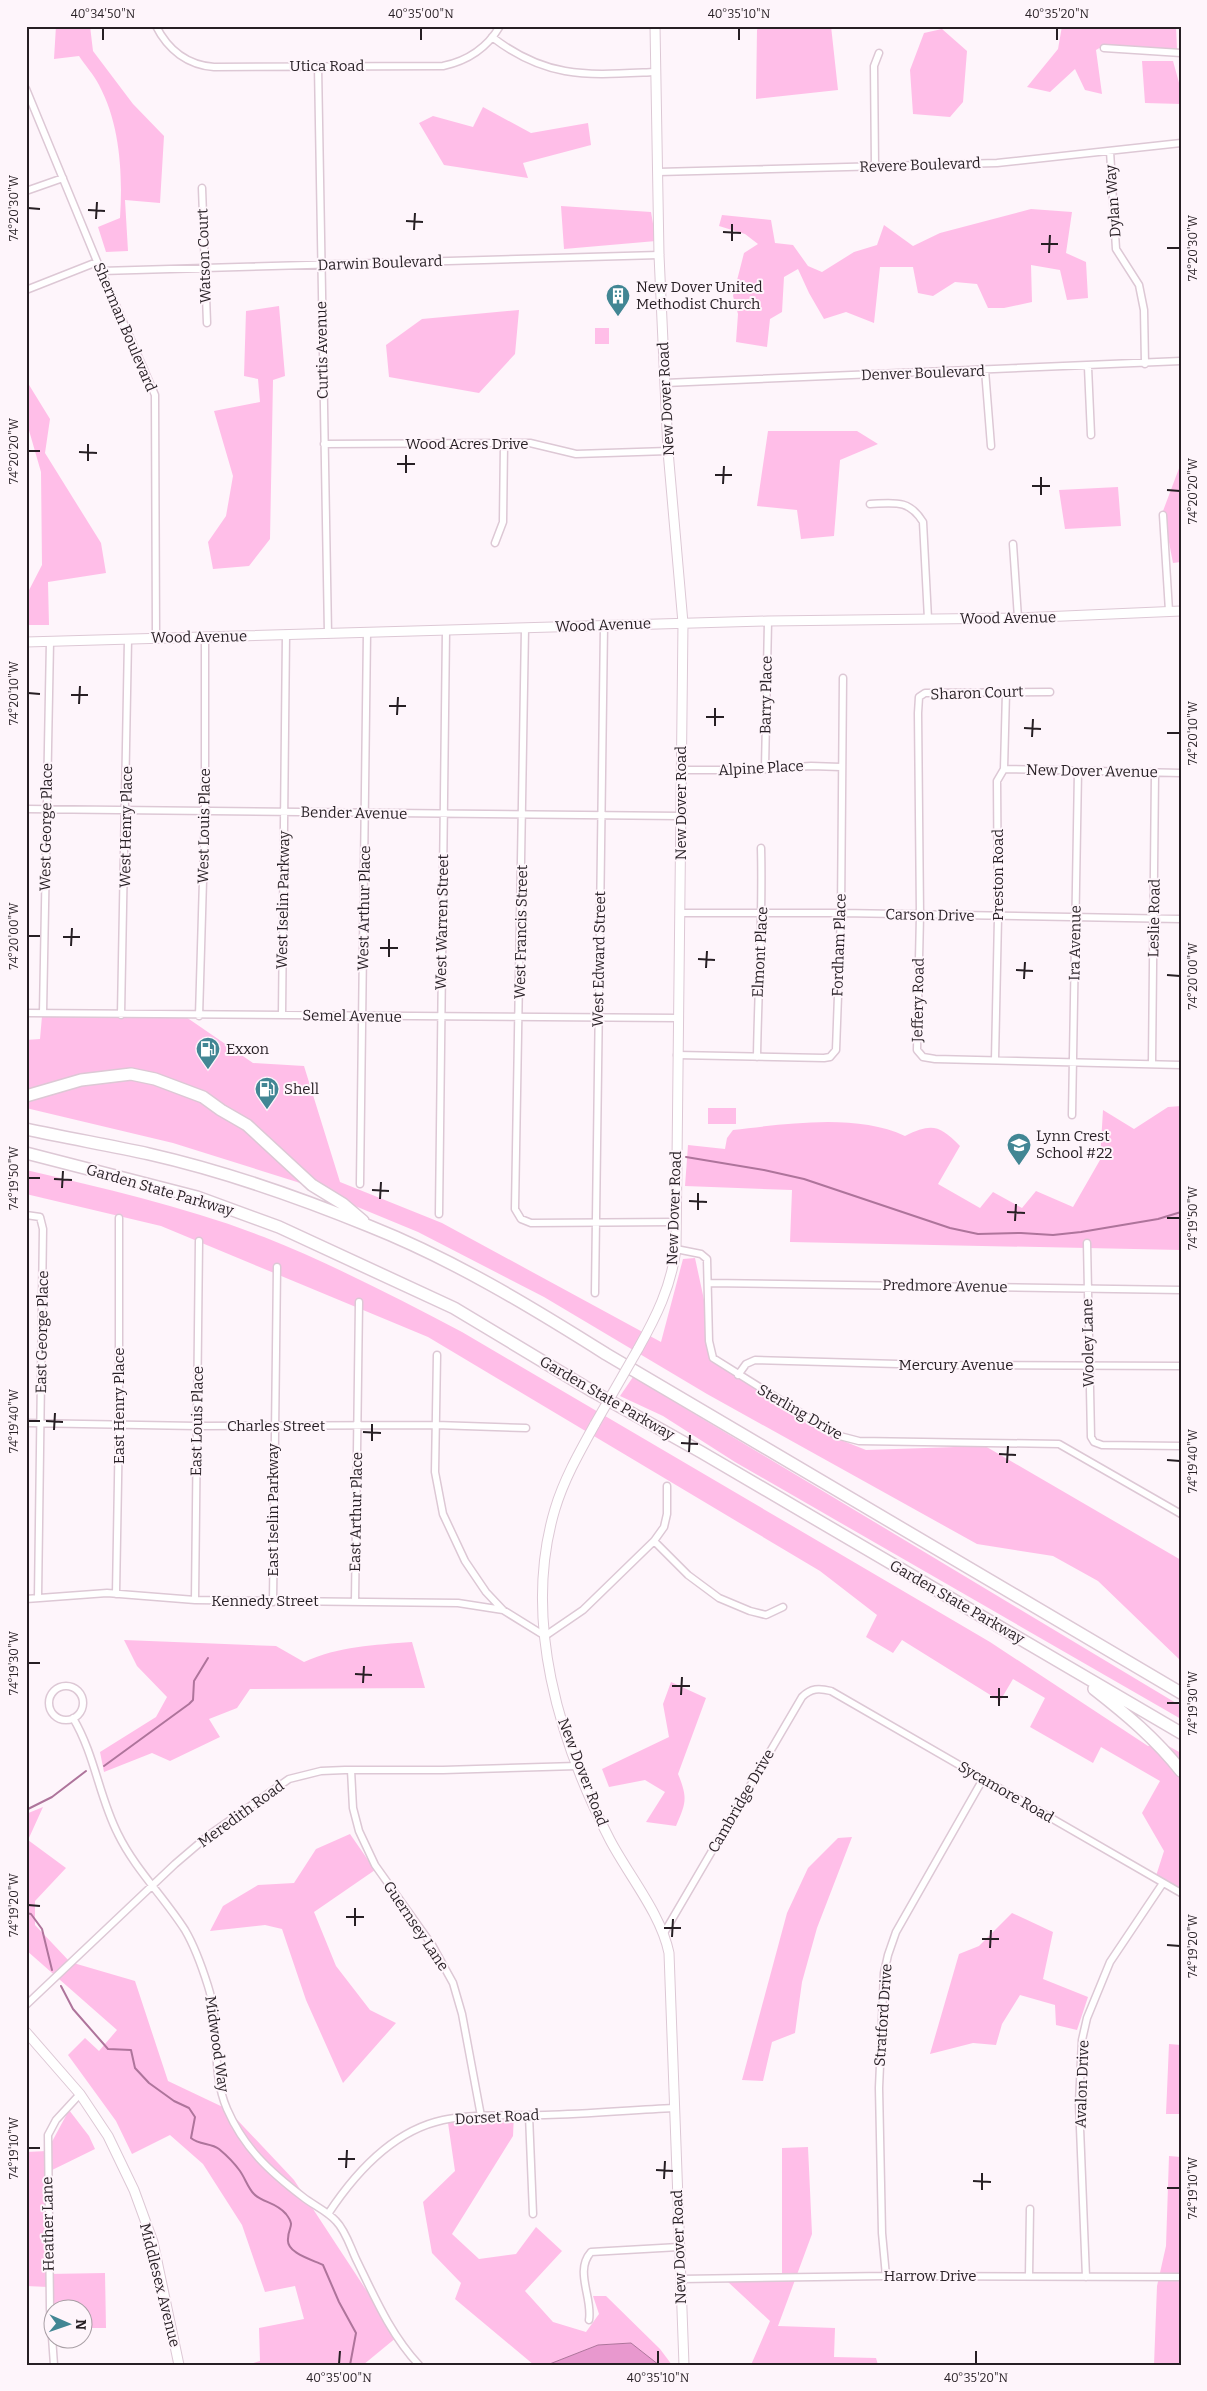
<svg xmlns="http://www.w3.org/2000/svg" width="1207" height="2391" font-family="Bitter,serif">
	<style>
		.green { fill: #ffbee8 }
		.water { fill: #e898ce; stroke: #ae749b }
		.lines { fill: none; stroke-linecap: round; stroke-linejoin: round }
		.stream { stroke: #ae749b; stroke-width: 2 }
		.street-casing { stroke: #ddc8d5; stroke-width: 9 }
		.secondary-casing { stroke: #ddc8d5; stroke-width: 11 }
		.highway-casing { stroke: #ddc8d5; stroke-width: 14 }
		.street { stroke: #fff; stroke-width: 6 }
		.secondary { stroke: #fff; stroke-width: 9 }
		.highway { stroke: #fff; stroke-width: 11 }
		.secondary-bridge-casing { stroke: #ddc8d5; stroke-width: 11; stroke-linecap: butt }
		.secondary-bridge { stroke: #fff; stroke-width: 9 }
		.ticks { fill: none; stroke: #271f24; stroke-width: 2 }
		.labels { text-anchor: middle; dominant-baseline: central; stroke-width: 4; stroke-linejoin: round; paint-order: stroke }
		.street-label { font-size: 15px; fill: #271f24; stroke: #fef5fb }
		.poi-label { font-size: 15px; fill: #271f24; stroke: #fef5fb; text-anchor: start }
		.neatline { fill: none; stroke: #271f24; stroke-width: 2 }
		.ticks-label { font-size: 12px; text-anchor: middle; fill: #271f24 }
	</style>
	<rect width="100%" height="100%" fill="#fef5fb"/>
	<path class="green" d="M56,26H90L93,51L133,104L164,136L160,203L125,200L128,251L106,252L98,227L120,218C123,174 120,124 99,85C94,75 85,65 79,56L54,59Z
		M759,26H831L838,90L756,99L757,30Z
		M1062,26H1176L1177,50L1103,46L1096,50L1102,94L1085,90L1075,69L1050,92L1027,87L1058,49Z
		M942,29L967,51L963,102L950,117L913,114L910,70L924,33Z
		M1142,61H1173L1181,90V104L1145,103Z
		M483,107L531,133L588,123L591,145L523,163L528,178L444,165L419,123L433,116L473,127Z
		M561,206L651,212L656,241L564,249Z
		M1031,209L1072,212L1066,253L1086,262L1088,298L1067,300L1060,270L1031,265L1032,302L1004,308H988L977,284L955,282L933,296L918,293L913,267H880L874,323L846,312L824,319L809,293L798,269L784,277L782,312L770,319L767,347L736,342L738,314L733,296L744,253L758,244L745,234L719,226L722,215L771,220L775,243L793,245L808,266L822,272L854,252L877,245L884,225L913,246L940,233Z
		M279,306L285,376L273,380L270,539L249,566L213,569L208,542L226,516L233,476L214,411L260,402L258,379L244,376L246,311Z
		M519,310L515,354L479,393L389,377L386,345L422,319Z
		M595,328H609V344H595Z
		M26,380L50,419L45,453L101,543L106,573L48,582L49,625H26V596L42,565L41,472L26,420Z
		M768,431H857L878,444L840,460L834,536L801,539L797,510L757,506Z
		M1181,463V562L1173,563L1163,511Z
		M1118,487L1121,526L1065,529L1059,490Z
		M42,1016L186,1017L253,1063L304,1066L340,1182L442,1223L661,1342L683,1259L695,1258L717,1360L821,1432L866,1450L985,1446L1181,1560V1661L1098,1581L1053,1556L977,1544L707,1394L544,1297L418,1232L297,1182L173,1143L26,1108V1040L40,1039Z
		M1181,1106V1250L790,1242L792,1190L685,1186L688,1145L725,1149L727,1138L733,1130C786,1124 856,1113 905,1136C932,1123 939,1125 960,1146L938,1184L980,1208L993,1192L1022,1208L1036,1191L1073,1207L1100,1160L1103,1110L1134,1129L1168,1107Z
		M708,1108H736V1124H708Z
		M26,1170C106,1189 187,1207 264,1237C332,1264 397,1298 462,1332L990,1642L1148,1746L1163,1743L1181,1753V1894L1155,1879L1164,1851L1142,1813L1160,1781L1101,1747L1093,1763L1030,1727L1045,1698L1013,1679L1000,1701L902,1640L893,1653L866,1637L877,1615L820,1571L428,1337L161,1226L26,1194Z
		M633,1377L1181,1706V1719L735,1462L663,1416L620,1396Z
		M124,1640L276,1646L304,1662C339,1646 374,1645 412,1642L425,1688L250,1689L237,1708L209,1719L220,1737L170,1761L152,1753L104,1772L100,1752L156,1717L167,1697L137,1666Z
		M671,1682L706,1698L678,1774C688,1798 686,1803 676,1826L646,1822L665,1792L645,1780L609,1787L602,1769L669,1737L663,1704Z
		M43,1807L28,1840L66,1868L35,1901V1925L70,1962L135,1981L168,2081L227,2109L294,2180L397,2337L363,2365H246L260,2361L259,2328L304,2319L295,2286L265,2292L242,2225L203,2164L170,2135L132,2154L116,2121L68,2055L85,2038L99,2051L117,2030L26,1950V1814Z
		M350,1834L375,1870L314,1912L336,1966L370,2010L396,2023L343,2083L306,2000L282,1929L265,1925L210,1931L223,1906L258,1885L294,1883L316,1849Z
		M852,1837L817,1928L802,1982L795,2033L772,2042L763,2081L742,2080L787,1913L808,1868L838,1838Z
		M1012,1913L1053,1932L1043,1979L1088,1997L1077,2030L1056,2025L1055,2005L1020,1995L1002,2024L996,2045L973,2043L930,2054L959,1954L979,1946Z
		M1169,2044L1181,2045V2114H1166Z
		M69,2110L89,2136L95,2149L46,2173L48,2274L105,2273L106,2328H83L82,2308H52V2328H47L48,2287L26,2286V2152L47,2151Z
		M514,2113L513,2136L452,2234L479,2259L516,2254L536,2227L562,2251L525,2291L553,2322L586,2332L599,2314L593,2296H606L660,2349L672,2365H659L631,2343L598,2345L547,2365H534L455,2299L461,2283L432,2253L423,2202L455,2171L447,2116Z
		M808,2147L812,2234L778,2326L835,2328L834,2357L876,2358L878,2365H751L770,2321L728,2282L782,2278V2148Z
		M1169,2156L1181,2157V2365H1154L1157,2286L1166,2246Z"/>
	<path class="water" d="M631,2343L659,2365H547L598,2345Z"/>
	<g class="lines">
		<path class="stream" d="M686,1157L764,1170L804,1179L950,1228L978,1234L1021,1233L1053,1235L1081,1232L1158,1219L1181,1212
			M104,1766L189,1704L193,1700L194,1681L208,1658
			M26,1810L52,1797L86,1771
			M26,1913L31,1914L42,1929L52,1970
			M61,1986L73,2009L108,2049L131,2050L135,2068L149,2083L174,2101L189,2108L195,2117L191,2138C199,2145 211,2143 219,2149C225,2154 235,2164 240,2171C245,2178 248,2188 254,2194C263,2203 276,2202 286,2214C296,2227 288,2226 288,2239C286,2253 313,2260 323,2265L339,2302L356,2333L350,2365"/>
		<defs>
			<path id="street" d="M156,26C168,50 188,65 214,67L443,66C467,61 487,48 500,26
				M492,37C548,80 589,75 655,72
				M1104,48L1181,53
				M318,66L328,634
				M26,89L101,271L155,395L156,637
				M1110,151L1116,249L1139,285L1144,310L1145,364
				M875,166L874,66L879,53
				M658,172L997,163L1181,143
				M202,188L207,323
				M26,191L63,178
				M101,271L659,255
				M26,290L97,262
				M1088,367L1091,435
				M985,370L991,446
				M665,383L1181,361
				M324,444L530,443L576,454L668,451
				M870,504C894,503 909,499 923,522L928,619
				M1163,515L1169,611
				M495,543L503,522L504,444
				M1013,544L1018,618
				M525,628L515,1209L521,1219L531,1223L676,1222
				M1050,692L925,693L919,697L918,713L920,915L917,1050L923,1057L935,1059L1181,1065
				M765,769L768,621
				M1004,769L1181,773
				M681,770H750L811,766L841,767
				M26,809L681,816
				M680,913H841L1181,919
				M26,1013L678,1018
				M43,1013L50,641
				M121,1015L128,639
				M282,1015L286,634
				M199,1016L205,812V637
				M677,1055L824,1058L830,1057L836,1050L841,913L843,678
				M757,1057C758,987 763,918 761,848
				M995,1060L998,917L997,781L1004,769L1006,692
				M1152,1063L1155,773
				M1072,1115L1078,771
				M360,1184L367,632
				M439,1214L446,630
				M26,1215L40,1217L43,1229L38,1598
				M1087,1243L1091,1437L1094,1442L1102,1445L1181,1446
				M676,1249L701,1254L707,1259L709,1341L713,1358L836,1435L859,1441L1059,1444L1181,1514
				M709,1283L1181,1290
				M595,1293L604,625
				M437,1355L435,1472L443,1514L465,1561L486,1592L503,1610L545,1636L583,1610L654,1541L664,1527L667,1514V1486
				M738,1375L746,1364L755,1360L934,1365L1181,1366
				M26,1423L197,1426L436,1425L526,1428
				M654,1541L688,1575L719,1598L750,1611L766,1615L783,1607
				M116,1594L119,1424V1218
				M26,1599L107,1593L195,1600L458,1603L503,1610
				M195,1600L199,1241
				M355,1601L359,1302
				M273,1602L277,1267
				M49 1703a17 17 0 1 1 34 0a17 17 0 1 1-34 0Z
				M73,1718C95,1755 99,1797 118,1834C135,1869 164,1897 185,1930C195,1947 202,1967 208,1986C221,2026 210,2070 227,2109C244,2148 269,2171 303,2197C313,2205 327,2211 336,2221C346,2231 351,2249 357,2261C375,2298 391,2335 419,2365
				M351,1770L353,1808L359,1831L375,1865L432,1945L453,1983L462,2014L481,2116
				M664,1933L802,1697C811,1688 819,1688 831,1691L1181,1893
				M26,2005L175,1864L209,1835L289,1779L321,1771L345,1770H443L577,1766
				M529,2115L533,2214
				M328,2214C355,2173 392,2131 443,2120C476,2113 511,2116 545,2115C588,2114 631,2110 674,2108
				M886,2276L882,2233L879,2088L884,1973L888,1955L896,1932L983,1779
				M1029,2276L1030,2209
				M1086,2277L1079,2103L1082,2040L1087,2018L1110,1962L1163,1883
				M680,2279L886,2276L1181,2277
				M589,2320C593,2298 574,2271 591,2252L679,2247
				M54,2365L50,2309L48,2135L56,2120L80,2094"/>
			<path id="secondary" d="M26,642L768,621L1018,618L1181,611
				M638,1349C656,1317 671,1287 676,1249L683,623L668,451L659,255L655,26
				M595,1424C580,1451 564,1479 555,1509C522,1619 559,1741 610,1840C629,1876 661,1914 669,1953L684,2365
				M26,2032L80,2094L108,2136L134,2190L153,2242L179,2365"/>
			<path id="highway" d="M26,1096L81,1080L131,1074L155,1079L203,1097L221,1110L247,1125L312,1185L343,1204L363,1221
				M26,1129C67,1138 108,1145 149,1154C224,1171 298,1197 369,1226C452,1259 530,1306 606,1354L1181,1693
				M26,1153L197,1197L279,1227L454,1308L592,1391L701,1452L1181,1733
				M1094,1689C1126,1714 1156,1739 1181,1771"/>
		</defs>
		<use href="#street" class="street-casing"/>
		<use href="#secondary" class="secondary-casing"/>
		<use href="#highway" class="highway-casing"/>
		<use href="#street" class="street"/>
		<use href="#secondary" class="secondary"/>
		<use href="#highway" class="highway"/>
		<defs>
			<path id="secondary-bridge" d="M595,1424L638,1349"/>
		</defs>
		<use href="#secondary-bridge" class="secondary-bridge-casing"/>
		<use href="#secondary-bridge" class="secondary-bridge"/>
	</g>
	<path class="ticks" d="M103,40V28M421,40V28M739,40V28M1057,40V28M28,208L40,209M88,210L105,211M96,219L97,202M406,221L423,222M414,230L415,213M723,232L741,233M732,241V224M1041,244H1058M1167,248H1180M1049,253L1050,235M28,451H40M79,452L97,453M88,461V444M397,464H415M406,473V455M715,475H732M723,484L724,466M1032,486H1050M1167,490L1180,491M1041,495V477M28,693L40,694M71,695H88M79,704L80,686M389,706H406M397,715L398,697M706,717H724M715,726V708M1024,728L1041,729M1167,733H1180M1032,737L1033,719M28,936H40M63,937H80M71,946L72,928M380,948H398M389,957V939M698,959L715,960M706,968L707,951M1016,970L1033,971M1167,975L1180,976M1024,979L1025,962M28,1178H40M54,1179L72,1180M62,1188L63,1171M372,1190L389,1191M380,1199L381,1182M689,1201L707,1202M698,1210V1193M1007,1212L1025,1213M1167,1218H1180M1015,1221L1016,1204M28,1421H40M46,1421L63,1422M54,1430L55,1413M363,1432L381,1433M372,1441V1424M681,1443L698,1444M689,1452L690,1435M999,1454L1016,1455M1167,1460L1180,1461M1007,1463L1008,1446M28,1663H40M355,1674L372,1675M363,1683L364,1666M672,1686H690M681,1695L682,1677M990,1697H1008M1167,1703H1180M999,1706V1688M28,1905L40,1906M346,1917H364M355,1926V1908M664,1928H681M672,1937L673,1919M982,1939H999M1167,1945L1180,1946M990,1948L991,1930M28,2148H40M338,2159H355M346,2168L347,2150M656,2170L673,2171M664,2179L665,2161M973,2181L991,2182M1167,2188H1180M982,2190V2173M339,2364L340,2351M658,2364V2351M976,2364V2351"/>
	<defs>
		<symbol id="building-pin" viewBox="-11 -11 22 30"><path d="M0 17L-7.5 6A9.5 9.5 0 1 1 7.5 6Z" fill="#428694" stroke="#fef5fb"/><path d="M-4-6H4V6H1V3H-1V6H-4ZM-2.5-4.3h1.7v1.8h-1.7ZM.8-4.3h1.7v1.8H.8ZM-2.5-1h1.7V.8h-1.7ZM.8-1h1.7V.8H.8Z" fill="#fff"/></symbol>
		<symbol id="fuel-pin" viewBox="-11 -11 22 30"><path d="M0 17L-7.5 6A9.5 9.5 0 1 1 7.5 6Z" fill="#428694" stroke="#fef5fb"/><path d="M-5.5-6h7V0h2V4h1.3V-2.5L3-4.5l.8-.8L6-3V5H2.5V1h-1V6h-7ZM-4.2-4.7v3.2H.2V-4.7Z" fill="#fff"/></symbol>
		<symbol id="school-pin" viewBox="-11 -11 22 30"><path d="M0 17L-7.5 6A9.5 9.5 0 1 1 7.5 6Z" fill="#428694" stroke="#fef5fb"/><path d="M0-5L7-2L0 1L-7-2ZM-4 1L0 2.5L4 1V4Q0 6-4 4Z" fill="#fff"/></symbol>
	</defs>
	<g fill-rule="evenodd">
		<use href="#building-pin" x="604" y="282" width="28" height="38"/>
		<use href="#fuel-pin" x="194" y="1035" width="28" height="38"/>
		<use href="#fuel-pin" x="253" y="1075" width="28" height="38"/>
		<use href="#school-pin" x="1005" y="1131" width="28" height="38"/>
	</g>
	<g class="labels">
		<g class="street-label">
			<text x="327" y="66">Utica Road</text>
			<text transform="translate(920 165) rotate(-2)">Revere Boulevard</text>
			<text transform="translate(1113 201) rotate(-94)">Dylan Way</text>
			<text transform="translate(204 256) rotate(-92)">Watson Court</text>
			<text transform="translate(380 263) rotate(-2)">Darwin Boulevard</text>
			<text transform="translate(125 327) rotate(67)">Sherman Boulevard</text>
			<text transform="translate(322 350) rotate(-91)">Curtis Avenue</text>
			<text transform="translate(923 373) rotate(-2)">Denver Boulevard</text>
			<text transform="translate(666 399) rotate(-93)">New Dover Road</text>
			<text x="467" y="444">Wood Acres Drive</text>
			<text transform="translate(1008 618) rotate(-1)">Wood Avenue</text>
			<text transform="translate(603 625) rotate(-2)">Wood Avenue</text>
			<text transform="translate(199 637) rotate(-1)">Wood Avenue</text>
			<text transform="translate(977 693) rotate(-2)">Sharon Court</text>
			<text transform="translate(766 695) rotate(-89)">Barry Place</text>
			<text transform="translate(761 768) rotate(-3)">Alpine Place</text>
			<text transform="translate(1092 771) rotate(1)">New Dover Avenue</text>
			<text transform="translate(681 803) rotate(-90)">New Dover Road</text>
			<text transform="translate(354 813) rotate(1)">Bender Avenue</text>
			<text transform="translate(204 826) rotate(-89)">West Louis Place</text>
			<text transform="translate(46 827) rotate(-89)">West George Place</text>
			<text transform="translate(126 827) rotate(-89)">West Henry Place</text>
			<text transform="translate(998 875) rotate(-90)">Preston Road</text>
			<text transform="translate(283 900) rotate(-89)">West Iselin Parkway</text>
			<text transform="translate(364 908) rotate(-89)">West Arthur Place</text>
			<text transform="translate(930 915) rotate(1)">Carson Drive</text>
			<text transform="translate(1154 918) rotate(-89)">Leslie Road</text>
			<text transform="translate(442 922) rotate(-89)">West Warren Street</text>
			<text transform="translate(521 932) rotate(-89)">West Francis Street</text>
			<text transform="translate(1075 943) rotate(-89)">Ira Avenue</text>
			<text transform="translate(839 945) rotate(-88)">Fordham Place</text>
			<text transform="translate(760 952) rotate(-87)">Elmont Place</text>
			<text transform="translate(599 959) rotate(-89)">West Edward Street</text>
			<text transform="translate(918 1000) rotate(-89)">Jeffery Road</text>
			<text transform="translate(352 1016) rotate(1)">Semel Avenue</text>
			<text transform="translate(160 1190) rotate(16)">Garden State Parkway</text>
			<text transform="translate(674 1208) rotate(-88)">New Dover Road</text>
			<text transform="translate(945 1286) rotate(1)">Predmore Avenue</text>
			<text transform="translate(42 1332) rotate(-89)">East George Place</text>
			<text transform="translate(1088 1343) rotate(-91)">Wooley Lane</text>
			<text x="956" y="1365">Mercury Avenue</text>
			<text transform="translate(607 1398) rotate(30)">Garden State Parkway</text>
			<text transform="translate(119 1406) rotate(-90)">East Henry Place</text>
			<text transform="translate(800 1412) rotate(30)">Sterling Drive</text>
			<text transform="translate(197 1421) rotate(-89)">East Louis Place</text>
			<text x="276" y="1426">Charles Street</text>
			<text transform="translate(273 1510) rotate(-90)">East Iselin Parkway</text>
			<text transform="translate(356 1512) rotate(-89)">East Arthur Place</text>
			<text x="265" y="1601">Kennedy Street</text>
			<text transform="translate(957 1602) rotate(30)">Garden State Parkway</text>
			<text transform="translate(583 1772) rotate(69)">New Dover Road</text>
			<text transform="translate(1006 1792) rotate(30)">Sycamore Road</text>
			<text transform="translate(741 1801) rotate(-60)">Cambridge Drive</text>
			<text transform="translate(241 1814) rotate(-36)">Meredith Road</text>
			<text transform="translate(416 1926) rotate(56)">Guernsey Lane</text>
			<text transform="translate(883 2015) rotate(-86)">Stratford Drive</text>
			<text transform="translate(217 2044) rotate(82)">Midwood Way</text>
			<text transform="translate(1082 2084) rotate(-88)">Avalon Drive</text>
			<text transform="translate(497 2117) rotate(-3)">Dorset Road</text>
			<text transform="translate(48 2224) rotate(-91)">Heather Lane</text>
			<text transform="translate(679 2247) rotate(-92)">New Dover Road</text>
			<text x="930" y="2276">Harrow Drive</text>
			<text transform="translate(160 2285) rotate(76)">Middlesex Avenue</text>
		</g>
		<g class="poi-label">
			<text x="636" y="287">New Dover United<tspan x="636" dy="17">Methodist Church</tspan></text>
			<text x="226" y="1049">Exxon</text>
			<text x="284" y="1089">Shell</text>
			<text x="1036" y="1136">Lynn Crest<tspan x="1036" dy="17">School #22</tspan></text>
		</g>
	</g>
	<rect width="1207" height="2391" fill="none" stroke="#fef5fb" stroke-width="55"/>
	<g transform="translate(68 2324) rotate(92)"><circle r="24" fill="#fef5fb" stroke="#a89fa5"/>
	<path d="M0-4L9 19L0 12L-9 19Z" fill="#428694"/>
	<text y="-8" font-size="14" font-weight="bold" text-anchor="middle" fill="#271f24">N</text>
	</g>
	<rect x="28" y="28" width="1152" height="2336" class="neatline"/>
	<g class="ticks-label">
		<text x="103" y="18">40°34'50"N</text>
		<text x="421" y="18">40°35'00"N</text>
		<text x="739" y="18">40°35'10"N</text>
		<text x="1057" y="18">40°35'20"N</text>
		<text transform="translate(14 208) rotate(-90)" y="4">74°20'30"W</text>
		<text transform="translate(1193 248) rotate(-90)" y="4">74°20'30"W</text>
		<text transform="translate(14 451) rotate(-90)" y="4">74°20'20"W</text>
		<text transform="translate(1193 491) rotate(-90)" y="4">74°20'20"W</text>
		<text transform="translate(14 693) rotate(-90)" y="4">74°20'10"W</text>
		<text transform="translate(1193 733) rotate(-90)" y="4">74°20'10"W</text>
		<text transform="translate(14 936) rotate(-90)" y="4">74°20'00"W</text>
		<text transform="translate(1193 976) rotate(-90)" y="4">74°20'00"W</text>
		<text transform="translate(14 1178) rotate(-90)" y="4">74°19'50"W</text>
		<text transform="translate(1193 1218) rotate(-90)" y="4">74°19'50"W</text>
		<text transform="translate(14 1421) rotate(-90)" y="4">74°19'40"W</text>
		<text transform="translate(1193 1461) rotate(-90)" y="4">74°19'40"W</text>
		<text transform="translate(14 1663) rotate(-90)" y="4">74°19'30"W</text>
		<text transform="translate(1193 1703) rotate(-90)" y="4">74°19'30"W</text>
		<text transform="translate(14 1905) rotate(-90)" y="4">74°19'20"W</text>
		<text transform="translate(1193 1946) rotate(-90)" y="4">74°19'20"W</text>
		<text transform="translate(14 2148) rotate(-90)" y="4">74°19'10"W</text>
		<text transform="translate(1193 2188) rotate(-90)" y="4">74°19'10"W</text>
		<text x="339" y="2382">40°35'00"N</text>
		<text x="658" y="2382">40°35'10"N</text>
		<text x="976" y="2382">40°35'20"N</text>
	</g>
</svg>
